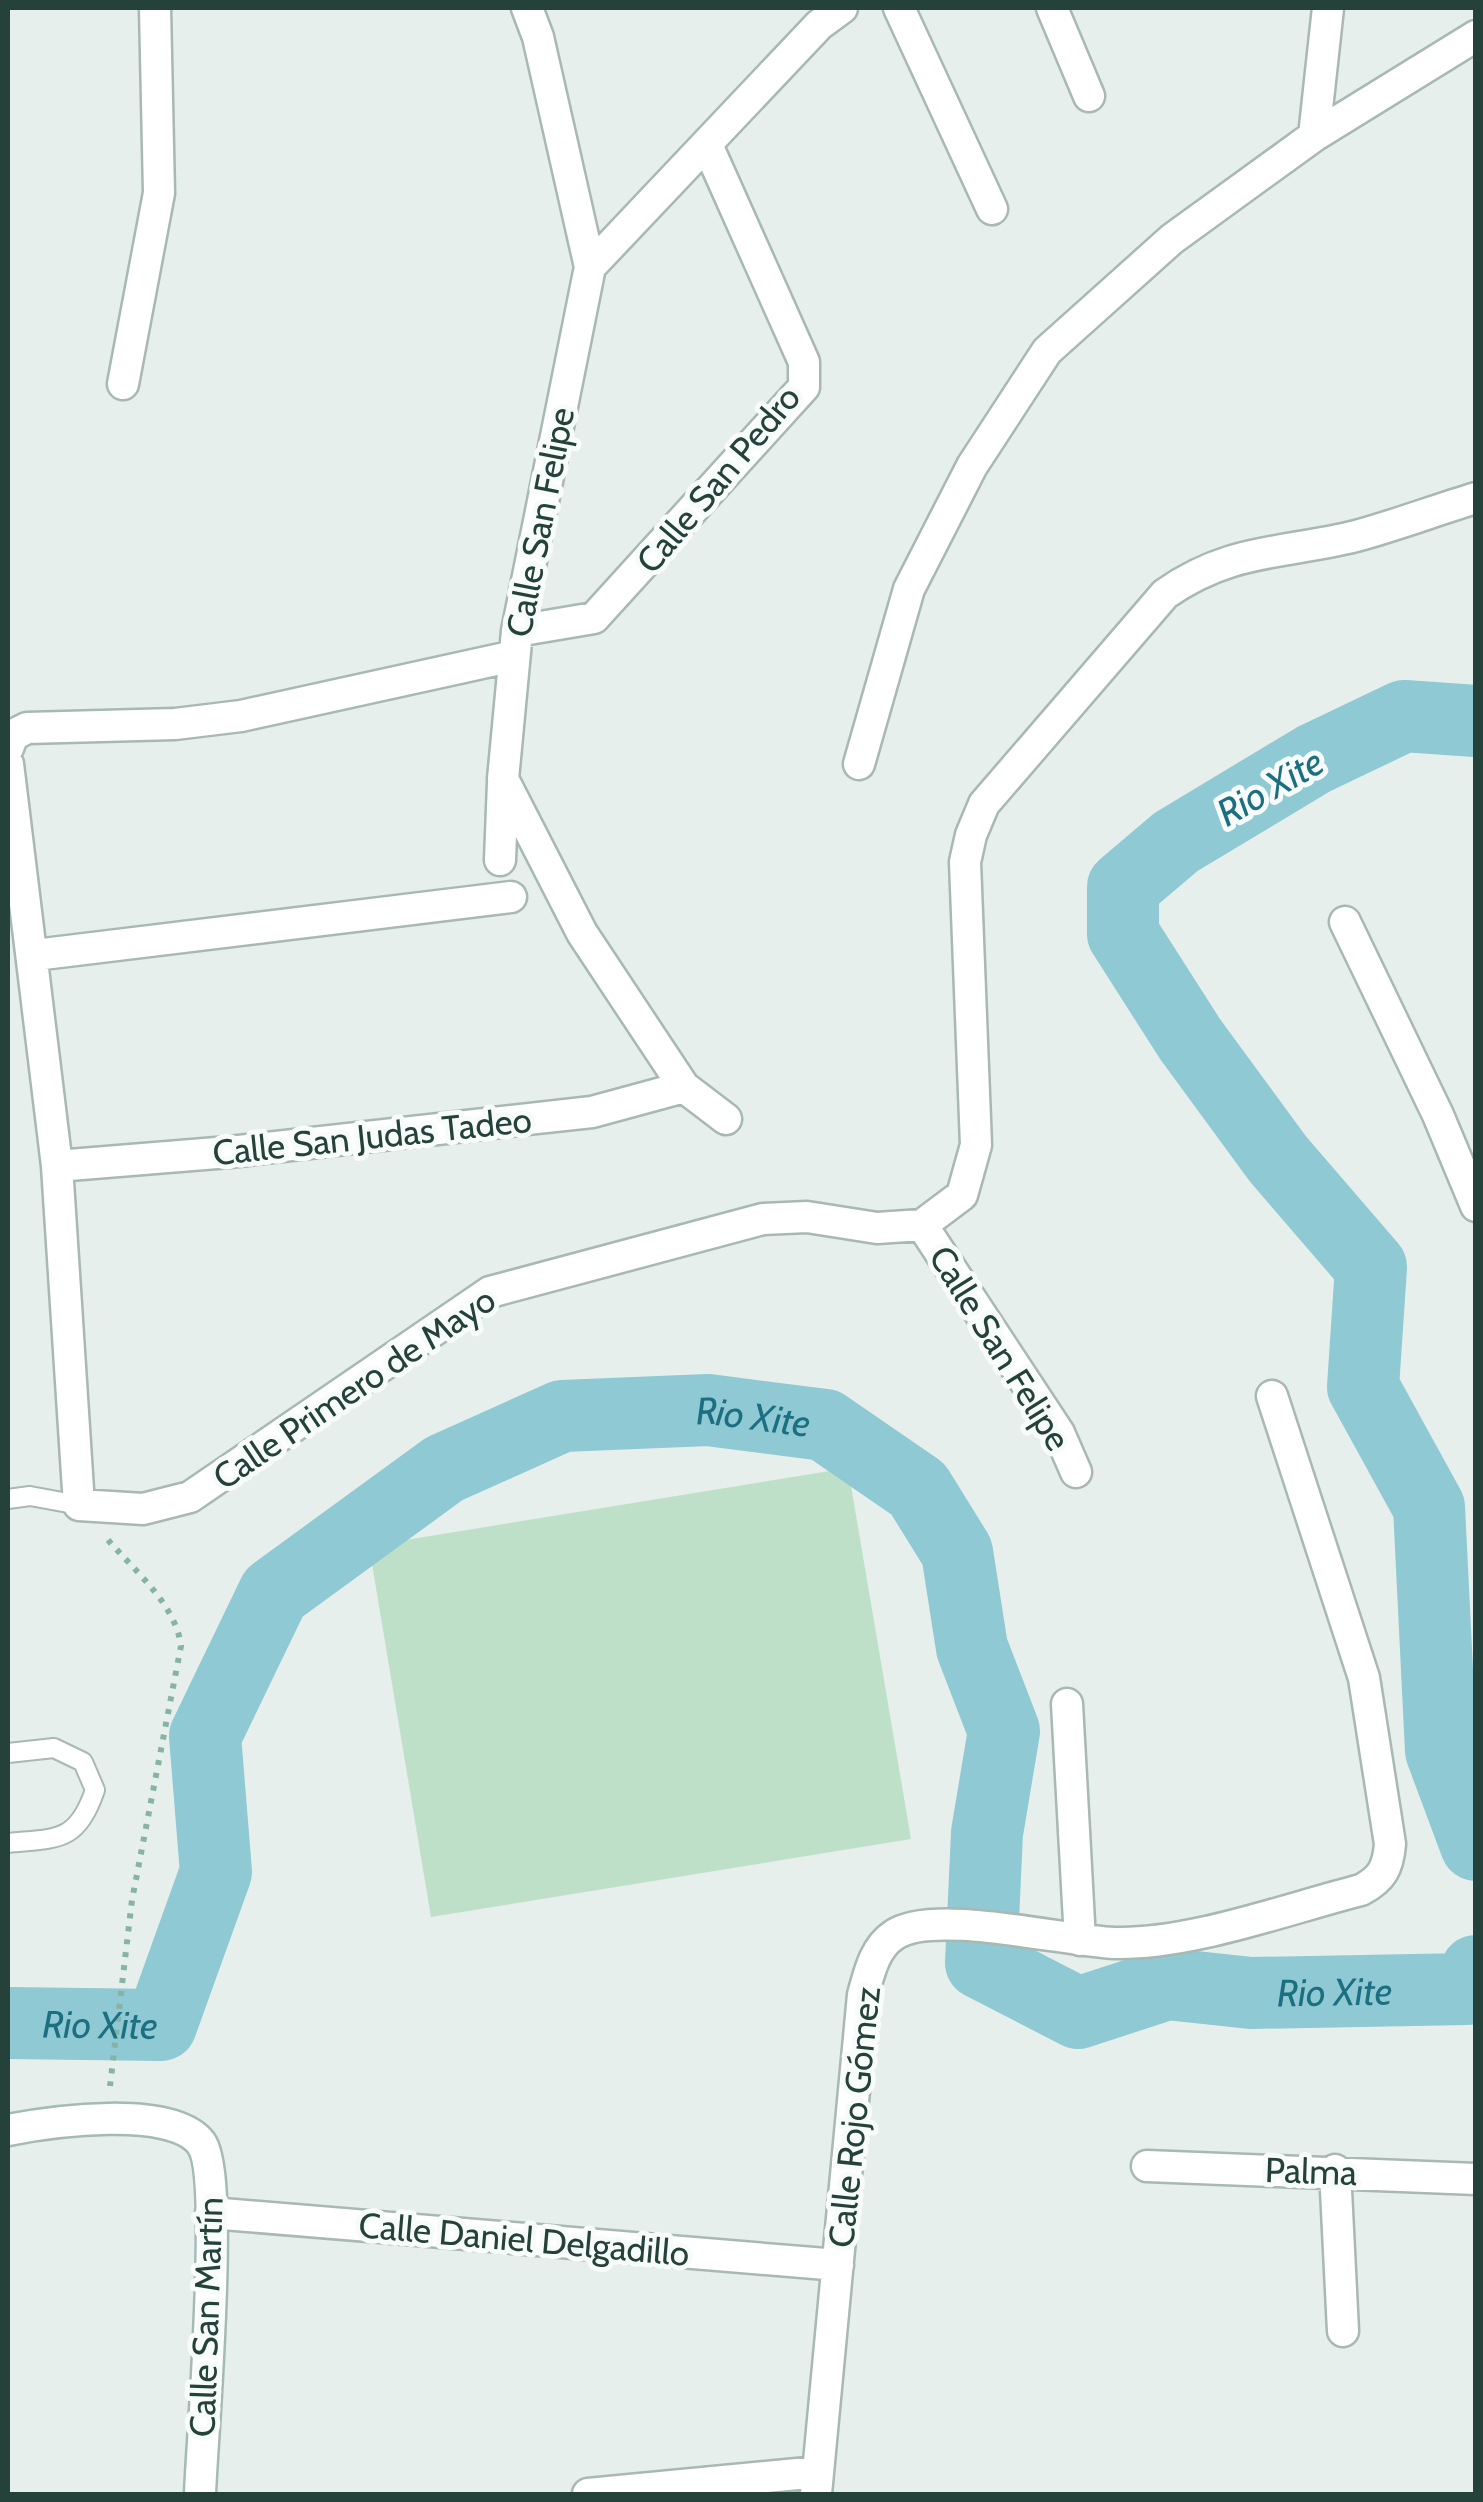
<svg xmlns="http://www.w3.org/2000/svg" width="1483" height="2502" font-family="Cabin,sans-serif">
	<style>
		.green { fill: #bfe0c8 }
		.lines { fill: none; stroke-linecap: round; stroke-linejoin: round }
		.river { stroke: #8ec9d4; stroke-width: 72 }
		.lane-casing { stroke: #a8b8b2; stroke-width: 22 }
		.street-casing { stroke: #a8b8b2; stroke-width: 35 }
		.secondary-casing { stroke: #a4bbb3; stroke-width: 35 }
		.path { stroke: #86b3a5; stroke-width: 6; stroke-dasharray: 5 8; stroke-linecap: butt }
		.lane { stroke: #fff; stroke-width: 18 }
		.street { stroke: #fff; stroke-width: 30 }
		.secondary { stroke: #fff; stroke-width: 30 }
		.labels { text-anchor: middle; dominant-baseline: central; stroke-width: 10; stroke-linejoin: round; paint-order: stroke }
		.street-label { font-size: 35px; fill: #24423a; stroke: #f7fbf9 }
		.water-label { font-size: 38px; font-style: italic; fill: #1c6f80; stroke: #f7fbf9 }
	</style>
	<rect width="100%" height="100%" fill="#e6efeb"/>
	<path class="green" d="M848,1468L911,1839L431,1917L369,1546Z"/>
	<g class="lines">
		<g class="river">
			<path d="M1476,721L1404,716L1314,759L1176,842L1123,887V934L1190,1039L1278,1159L1371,1267L1363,1387L1429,1507L1441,1751L1476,1845"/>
			<path id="s1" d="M8,2023L161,2025L216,1872L205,1736L274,1593L444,1469L562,1416L708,1410L825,1425L918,1489L957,1552L972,1648L1004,1731L987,1833L981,1963L1078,2013L1167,1984L1251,1993L1467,1989L1476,1971"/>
		</g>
		<defs>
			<path id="lane" d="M8,1499L30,1496L79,1505
				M8,1753L54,1748L83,1762L95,1790C77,1843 57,1838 8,1843"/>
			<path id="street" d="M527,8L538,37L590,267L517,631L503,779L582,933L684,1087L726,1119
				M899,8L992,209
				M1052,8L1089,96
				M1314,136L1328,8
				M590,267L819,25L842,8
				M123,384L159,193L155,8
				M517,631L594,618L804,387V362L708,147
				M8,748L13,735L27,728L175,724L241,716L514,656
				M8,764L57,1166L79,1505L143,1509L190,1497L490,1292L763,1219L807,1217L877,1228L922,1225
				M859,764L909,589L972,466L1047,351L1172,239L1314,136L1476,36
				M500,860L503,782
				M1345,922L1438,1115L1476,1206
				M35,955L511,897
				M57,1166L229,1152L592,1112L684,1087
				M922,1225L962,1195L976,1145L965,862L971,835L984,804L1165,594C1230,548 1284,554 1356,536C1397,525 1436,510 1476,498
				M922,1225L1059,1433L1076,1472
				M1067,1704L1080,1940
				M1147,2166L1476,2179
				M1335,2170L1343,2331
				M211,2213L838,2265
				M588,2494L818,2472
				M816,2494L863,1995C869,1974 874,1948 894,1935C932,1908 1065,1941 1114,1943C1190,1945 1286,1909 1361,1890C1382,1879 1388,1868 1390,1844L1364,1678L1272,1396"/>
			<path id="secondary" d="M8,2130C49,2122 171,2104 201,2143C225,2175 202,2439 200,2494"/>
		</defs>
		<use href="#lane" class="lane-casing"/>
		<use href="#street" class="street-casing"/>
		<use href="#secondary" class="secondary-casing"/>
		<path class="path" d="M108,1540C135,1571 176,1605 181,1646L132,1900L110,2086"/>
		<use href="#lane" class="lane"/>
		<use href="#street" class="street"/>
		<use href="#secondary" class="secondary"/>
	</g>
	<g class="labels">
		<g class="street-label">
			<text transform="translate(718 479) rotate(-50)">Calle San Pedro</text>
			<text transform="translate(540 522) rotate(-79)">Calle San Felipe</text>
			<text transform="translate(372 1136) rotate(-6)">Calle San Judas Tadeo</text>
			<text transform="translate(1000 1348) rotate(58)">Calle San Felipe</text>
			<text transform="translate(354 1388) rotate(-34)">Calle Primero de Mayo</text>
			<text transform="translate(854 2117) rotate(-84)">Calle Rojo Gómez</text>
			<text transform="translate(1311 2171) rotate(2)">Palma</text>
			<text transform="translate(524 2239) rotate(5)">Calle Daniel Delgadillo</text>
			<text transform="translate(206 2317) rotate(-88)">Calle San Martín</text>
		</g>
		<g class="water-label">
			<text transform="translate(1270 787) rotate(-30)">Rio Xite</text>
			<text stroke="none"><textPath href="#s1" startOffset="1142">Rio Xite</textPath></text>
			<text stroke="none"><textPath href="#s1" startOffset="2192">Rio Xite</textPath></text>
			<text stroke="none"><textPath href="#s1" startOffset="92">Rio Xite</textPath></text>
		</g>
	</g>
	<rect width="1483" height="2502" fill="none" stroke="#24423a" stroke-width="20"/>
</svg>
